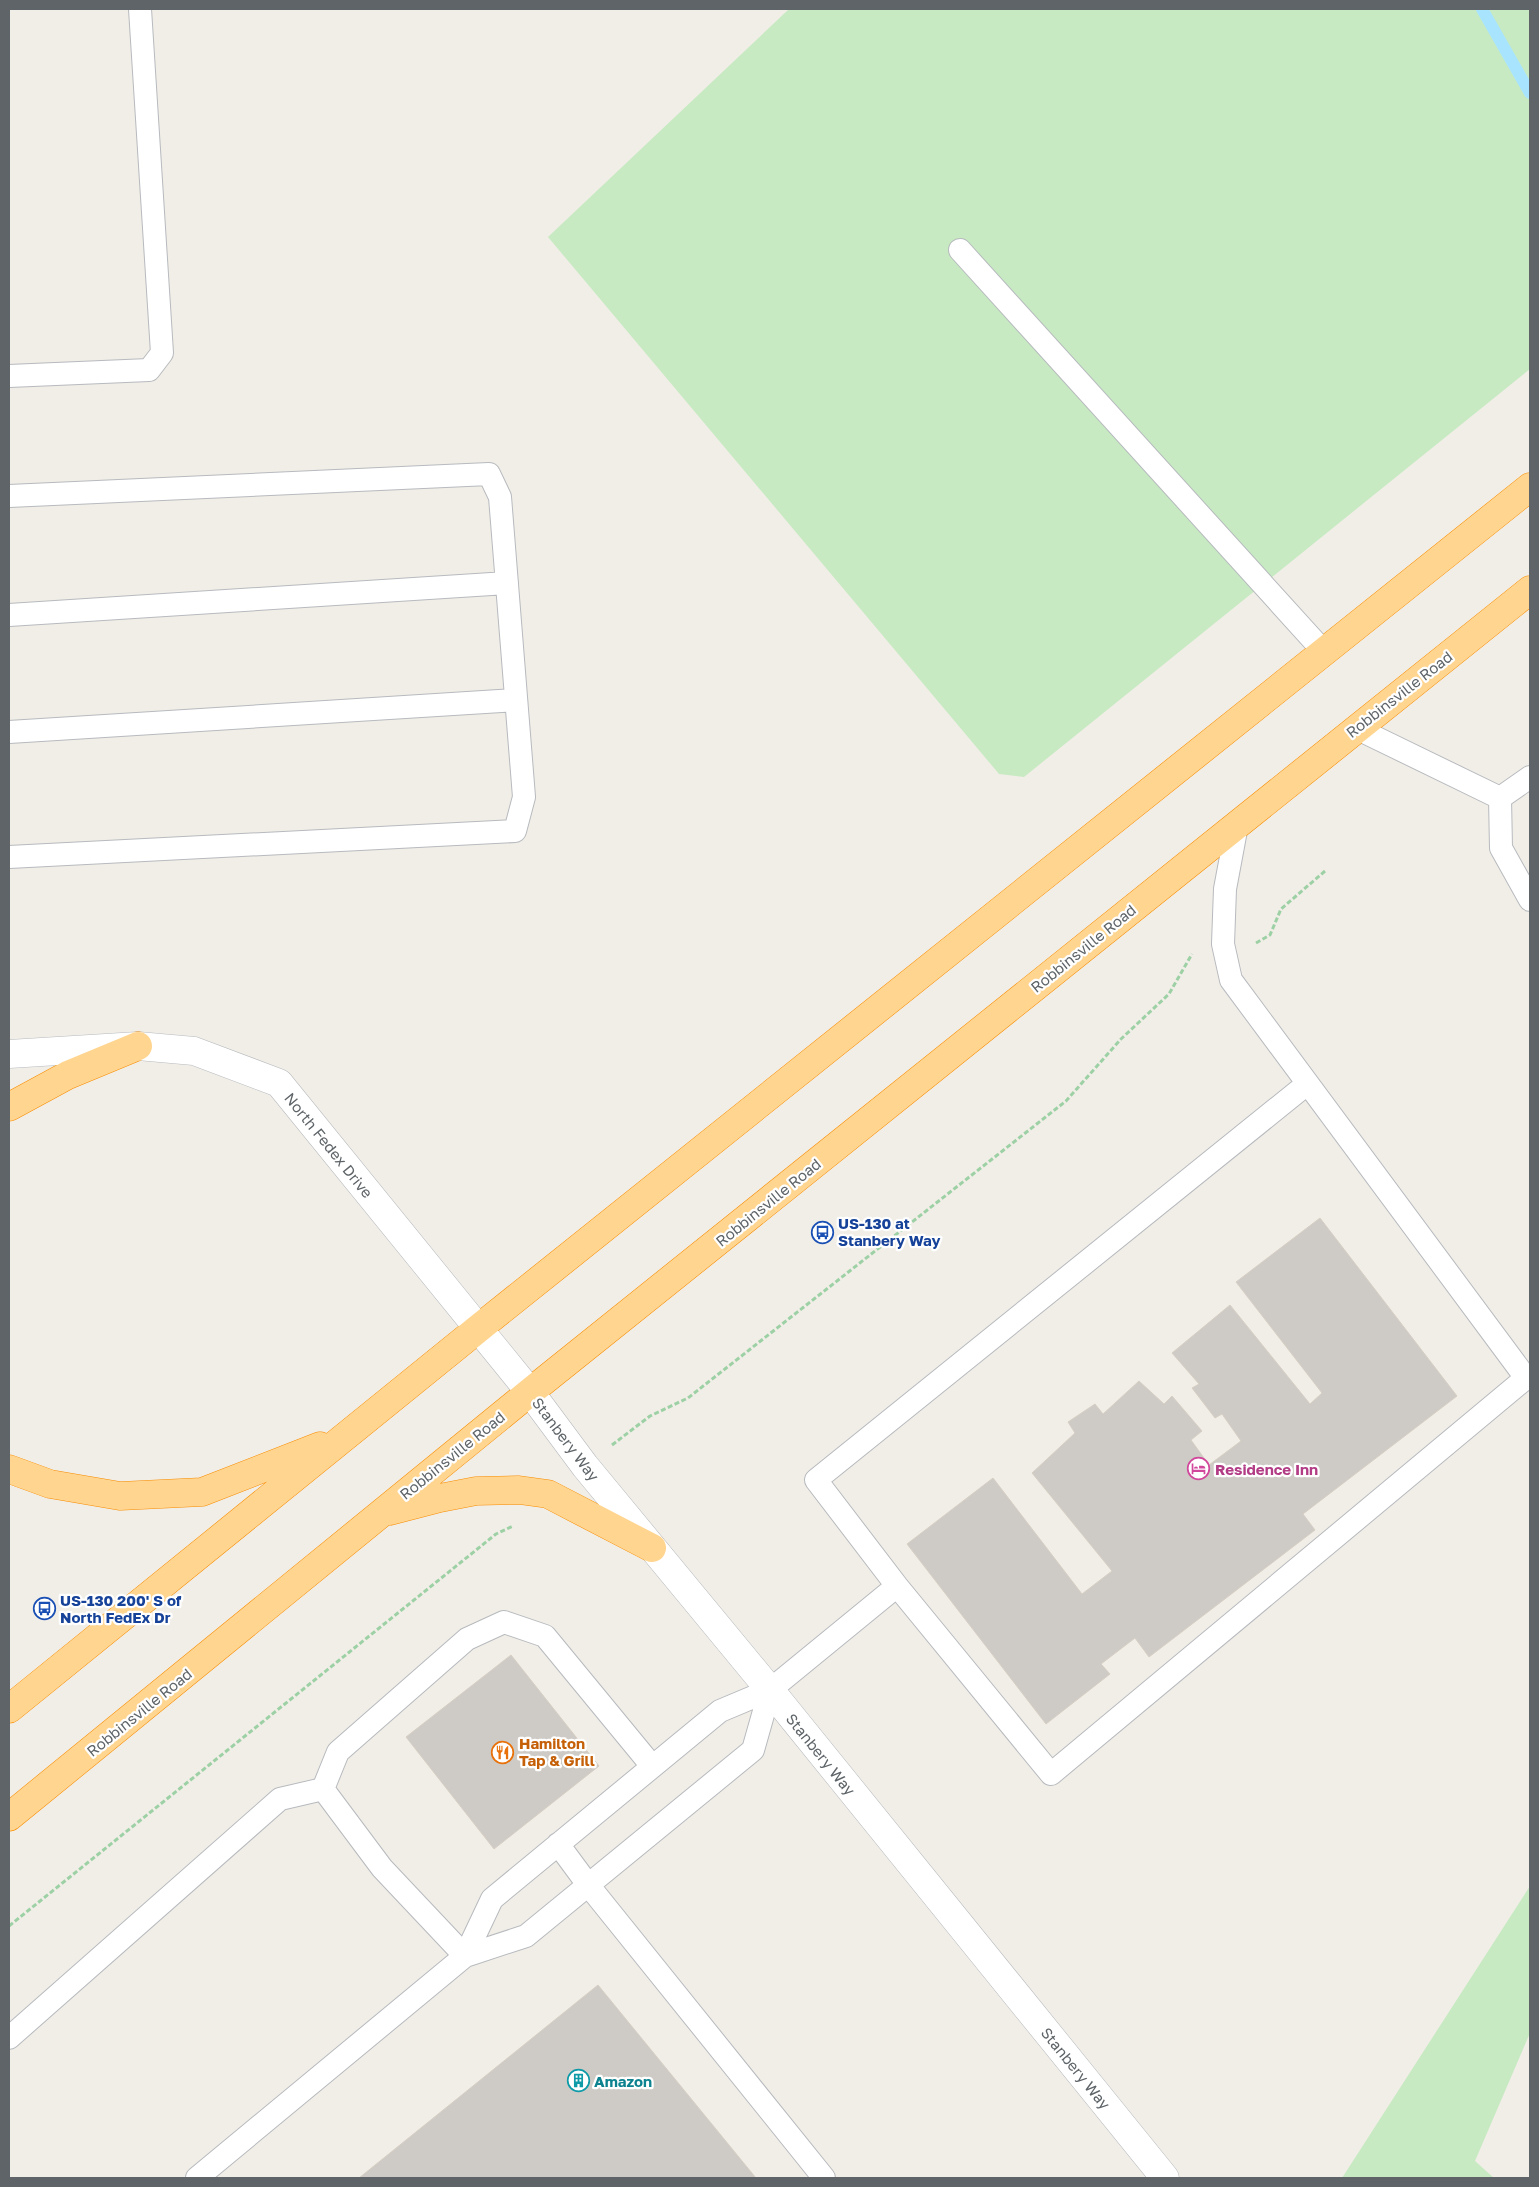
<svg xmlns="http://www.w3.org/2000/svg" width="1539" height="2187" font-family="'Golos Text',sans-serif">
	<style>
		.green { fill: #c7eac2 }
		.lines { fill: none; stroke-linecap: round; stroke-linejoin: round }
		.stream { stroke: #a9e4ff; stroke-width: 12 }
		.building { fill: #cecbc6; stroke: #d7cfc4 }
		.lane-casing { stroke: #b7babe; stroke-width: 24 }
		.street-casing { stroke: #b7babe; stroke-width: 29 }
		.highway-casing { stroke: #f88c00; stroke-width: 29 }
		.path { stroke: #9dd1a5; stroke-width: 3; stroke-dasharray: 5 2.5; stroke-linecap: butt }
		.lane { stroke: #fff; stroke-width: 22 }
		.street { stroke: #fff; stroke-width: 28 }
		.highway { stroke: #ffd590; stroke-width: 28 }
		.labels { text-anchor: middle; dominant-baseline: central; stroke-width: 4.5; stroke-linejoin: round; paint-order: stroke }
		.street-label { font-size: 15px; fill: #5e6468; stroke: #fff }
		.transit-label { font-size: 15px; font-weight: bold; fill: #164399; stroke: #fff; text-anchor: start }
		.hotel-label { font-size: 15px; font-weight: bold; fill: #b23c85; stroke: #fff; text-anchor: start }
		.food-label { font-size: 15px; font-weight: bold; fill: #c56008; stroke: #fff; text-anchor: start }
		.culture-label { font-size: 15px; font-weight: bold; fill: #0d838f; stroke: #fff; text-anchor: start }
	</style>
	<rect width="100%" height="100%" fill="#f1eee7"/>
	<path class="green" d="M789,9H1530V369L1024,777L999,774L548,237Z
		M1530,1886V2033L1475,2161L1494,2178H1342Z"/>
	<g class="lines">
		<path class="stream" d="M1482,9L1530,93"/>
	</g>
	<path class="building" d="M1320,1218L1457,1396L1303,1514L1315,1530L1149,1657L1135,1638L1101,1664L1110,1674L1046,1724L907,1544L993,1478L1082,1594L1112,1571L1032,1473L1075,1433L1068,1422L1095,1404L1103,1414L1139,1381L1164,1404L1172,1396L1202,1431L1191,1440L1209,1465L1241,1441L1222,1414L1215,1418L1192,1388L1199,1384L1172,1353L1230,1305L1310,1404L1322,1393L1236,1282Z
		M511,1655L599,1766L494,1849L406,1737Z
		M598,1985L756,2178H359Z"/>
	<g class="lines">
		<defs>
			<path id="lane" d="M960,250L1325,653
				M9,376L149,370L162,353L140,9
				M9,496L489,474L500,497L524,797L515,831L9,857
				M9,615L507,583
				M1356,728L1500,798
				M9,732L516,700
				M1500,798L1501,848L1530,900
				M1500,798L1530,777
				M1237,825L1225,889L1223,944L1231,980L1526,1378L1051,1774L897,1586L816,1480L1307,1084
				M770,1690L753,1750L526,1936L465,1956L492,1899L720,1711L770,1690L897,1586
				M323,1789L338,1752L467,1639L504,1622L545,1636L652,1766
				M558,1844L589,1886L824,2178
				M9,2038L280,1799L323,1789L382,1868L465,1956L197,2178"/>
			<path id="street" d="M9,1054L138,1046L194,1051L279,1083L530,1392L585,1466L770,1690L1165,2178"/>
			<path id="highway" d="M9,1107L68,1075L138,1046
				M9,1469L50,1484L120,1496L202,1492L320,1446
				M390,1511L440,1498L476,1491L519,1490L548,1494L652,1548
				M9,1709L479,1328L1530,487
				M9,1817L530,1392L1530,590"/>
		</defs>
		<use href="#lane" class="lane-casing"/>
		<use href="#street" class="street-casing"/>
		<use href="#highway" class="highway-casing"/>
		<path class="path" d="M1256,943L1270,935L1281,909L1325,871
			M612,1445L650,1416L688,1398L1066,1101L1121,1039L1169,994L1192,954
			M9,1926L496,1534L513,1526"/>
		<use href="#lane" class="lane"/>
		<use href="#street" class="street"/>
		<use href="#highway" class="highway"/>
	</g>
	<defs>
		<symbol id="bus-ring" viewBox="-11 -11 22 22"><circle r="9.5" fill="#fff" stroke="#1a4fb4" stroke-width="1.5"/><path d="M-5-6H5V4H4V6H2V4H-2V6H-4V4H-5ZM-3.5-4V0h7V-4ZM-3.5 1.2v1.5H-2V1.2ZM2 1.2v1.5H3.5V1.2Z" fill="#1a4fb4"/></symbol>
		<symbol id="hotel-ring" viewBox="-11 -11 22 22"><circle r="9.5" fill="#fff" stroke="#d1479c" stroke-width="1.5"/><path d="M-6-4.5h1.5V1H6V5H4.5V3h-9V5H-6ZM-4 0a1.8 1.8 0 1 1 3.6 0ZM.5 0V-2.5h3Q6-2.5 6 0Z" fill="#d1479c"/></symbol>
		<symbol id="restaurant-ring" viewBox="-11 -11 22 22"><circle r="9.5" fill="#fff" stroke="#e8710a" stroke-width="1.5"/><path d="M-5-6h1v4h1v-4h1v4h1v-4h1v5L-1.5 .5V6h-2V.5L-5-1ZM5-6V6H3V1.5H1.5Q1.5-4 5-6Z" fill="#e8710a"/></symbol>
		<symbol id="building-ring" viewBox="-11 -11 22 22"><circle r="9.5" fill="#fff" stroke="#0f9aa8" stroke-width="1.5"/><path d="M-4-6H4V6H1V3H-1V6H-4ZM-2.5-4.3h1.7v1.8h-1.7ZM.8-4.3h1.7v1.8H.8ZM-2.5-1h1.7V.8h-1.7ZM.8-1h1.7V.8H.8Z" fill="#0f9aa8"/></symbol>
	</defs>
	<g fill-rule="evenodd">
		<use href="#bus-ring" x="810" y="1220" width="25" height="25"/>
		<use href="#hotel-ring" x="1186" y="1456" width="25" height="25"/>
		<use href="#bus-ring" x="32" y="1596" width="25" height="25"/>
		<use href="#restaurant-ring" x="490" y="1740" width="25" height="25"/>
		<use href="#building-ring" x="566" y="2068" width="25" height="25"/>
	</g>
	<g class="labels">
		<g class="street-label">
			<text transform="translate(1399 694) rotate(-38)">Robbinsville Road</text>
			<text transform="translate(1083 948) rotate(-39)">Robbinsville Road</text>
			<text transform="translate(329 1145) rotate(51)">North Fedex Drive</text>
			<text transform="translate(768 1202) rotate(-39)">Robbinsville Road</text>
			<text transform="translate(566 1439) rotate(53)">Stanbery Way</text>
			<text transform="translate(452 1455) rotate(-39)">Robbinsville Road</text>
			<text transform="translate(139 1712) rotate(-39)">Robbinsville Road</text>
			<text transform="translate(821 1754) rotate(51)">Stanbery Way</text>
			<text transform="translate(1076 2068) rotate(51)">Stanbery Way</text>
		</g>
		<g class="transit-label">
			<text x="838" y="1223">US-130 at<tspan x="838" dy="17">Stanbery Way</tspan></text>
			<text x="60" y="1600">US-130 200' S of<tspan x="60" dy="17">North FedEx Dr</tspan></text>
		</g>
		<g class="hotel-label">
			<text x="1215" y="1469">Residence Inn</text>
		</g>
		<g class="food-label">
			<text x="519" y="1743">Hamilton<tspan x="519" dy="17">Tap &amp; Grill</tspan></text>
		</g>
		<g class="culture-label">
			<text x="594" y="2081">Amazon</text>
		</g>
	</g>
	<rect width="1539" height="2187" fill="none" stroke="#5e6468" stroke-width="20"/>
</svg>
